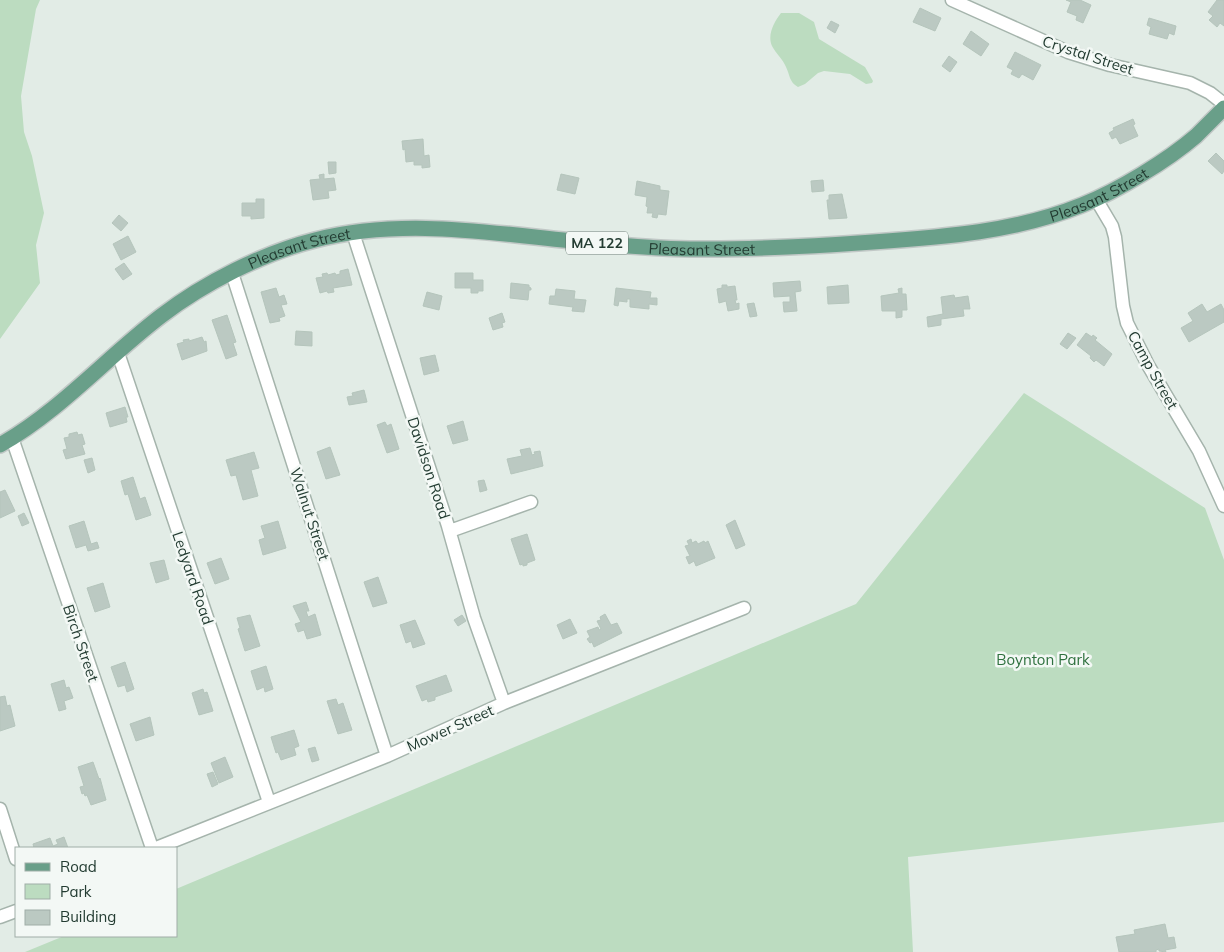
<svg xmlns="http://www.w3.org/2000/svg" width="1224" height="952" font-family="Mulish,sans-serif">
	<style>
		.green { fill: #bcdcc0 }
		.building { fill: #bbc9c2; stroke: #b5c5bc }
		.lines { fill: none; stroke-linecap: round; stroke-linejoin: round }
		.minor-casing { stroke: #a5b4ac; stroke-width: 15 }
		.major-casing { stroke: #c1c8c6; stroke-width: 18 }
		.minor { stroke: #fff; stroke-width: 12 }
		.major { stroke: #699f89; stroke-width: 15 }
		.labels { text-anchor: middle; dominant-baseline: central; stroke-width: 5; stroke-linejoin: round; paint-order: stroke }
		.shield { fill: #f3f8f5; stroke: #61746c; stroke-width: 1 }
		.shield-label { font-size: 14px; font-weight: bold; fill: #233c32 }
		.street-label { font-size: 15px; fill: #233c32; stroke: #f3f8f5 }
		.park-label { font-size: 15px; fill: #2f713f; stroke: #f3f8f5 }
	</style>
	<rect width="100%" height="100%" fill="#e2ece6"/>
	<path class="green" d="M0,0H40L36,9L21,96L24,132L32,156L44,213L36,245L40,283L0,339Z
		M781,13H799L814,22L819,39L865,67L873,81L872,83L866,84L850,74L824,71L818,73L805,84L798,87C789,82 790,75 786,67C783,59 776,54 772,46C767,35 774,22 781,13Z
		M1024,393L1205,508L1224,560V822L908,857L913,952H25L64,936H176V889L856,604Z"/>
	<path class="building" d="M1066,0H1080L1091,5L1083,23L1076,20L1077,16L1067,12L1071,2Z
		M1217,0H1224V26L1220,23L1217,27L1209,20L1213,16L1208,12Z
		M920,8L941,18L935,31L913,22Z
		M1149,18L1176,26L1174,35L1169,33L1167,39L1149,34L1151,27L1147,25Z
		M831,21L839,25L835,33L827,28Z
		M971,31L989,44L981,56L963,44Z
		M1015,52L1041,65L1033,80L1022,74L1019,78L1011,74L1013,70L1007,67Z
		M949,56L957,62L950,72L942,66Z
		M1133,119L1135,124L1133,125L1138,136L1120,144L1116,137L1112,139L1109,133L1114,130L1113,128Z
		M423,139L424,156L429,155L430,167L422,168V165H414V161L406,162L405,149L403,150L402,141Z
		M1216,153L1224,161V171L1222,174L1208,161Z
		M328,162H336V173L329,174Z
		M324,174V179L334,178L336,190L328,191L329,198L313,200L310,180L320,179L319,175Z
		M561,174L579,178L575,194L557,190Z
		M823,180L824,191L812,192L811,181Z
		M637,181L660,186V190L669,191L666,215L658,214L657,218L652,217L653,213H647L648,207L646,206L647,197L635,195Z
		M842,194L847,218L829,219L827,200H829V195Z
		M256,199H264V218L251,219V216H242V203H256Z
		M119,215L128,223L121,231L112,223Z
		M128,236L136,252L121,260L113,244Z
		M124,263L132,274L123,280L115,269Z
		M348,269L352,285L333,288L334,292L328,293L327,291L320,293L316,278L323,277L322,274L327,273L328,275L335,273L336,275L340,274V271Z
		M455,273H473V280H483V291H478V293H471V288H455Z
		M800,281L801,291L795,292L797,311L784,312L783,302H790V296L774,297L773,283Z
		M511,283L529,285V287L531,288V290H529L528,300L510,298Z
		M722,285H727V287L735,286L737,300H735L736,304L739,303V309L728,311L726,301L719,303L717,289L722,288Z
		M848,285L849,303L828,304L827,287Z
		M276,288L279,297L284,295L287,304L281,305L285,316L279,318L280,321L270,323L261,292Z
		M616,288L651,292L650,298H657V305L649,304V309L630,307V299H627V302L619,301L618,306L614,305Z
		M902,288V294H906L907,310H902V317L896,318V311H882L881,296L899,293L898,289Z
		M556,289L575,291L574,299L586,300L584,312L572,311L573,307L549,304L550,296H555Z
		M427,292L442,296L439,310L423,306Z
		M954,295L955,298L968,296L970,309H963L964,316L941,319V325L928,327L927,317L943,314L941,297Z
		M754,303L757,316L750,317L747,304Z
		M1202,304L1207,312L1221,304L1224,310V322L1189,342L1181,328L1193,321L1188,313Z
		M502,313L505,322L502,323L503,327L493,330L489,318Z
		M227,315L236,342L233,343L237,355L226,359L212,320Z
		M296,331L312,332V346L295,345Z
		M1068,333L1076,338L1067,349L1060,344Z
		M1086,333L1092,337L1093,335L1097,338L1095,340L1112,354L1104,366L1096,360L1094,362L1090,358L1091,356L1077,345Z
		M202,337L204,342L206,341L207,351L182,360L177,344L184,342L183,340L189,339V341Z
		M435,355L439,371L424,375L420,358Z
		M364,390L367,402L349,405L347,397L353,396L352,393Z
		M125,407L128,417H126L127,422L110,427L106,413Z
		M463,421L468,440L453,444L447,426Z
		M385,422L387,426L391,424L399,449L387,453L377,425Z
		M77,432L78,435L82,434L85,444L82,445L85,454L66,459L63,450L67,449L64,438L69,437V434Z
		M330,447L340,475L326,479L317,452Z
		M530,448L532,455L535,454L534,452L540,451L543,466L511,474L507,459L522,456L520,450Z
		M254,452L259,468L251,470L258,496L243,500L236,475L231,476L226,460Z
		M92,458L95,470L88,473L84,460Z
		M133,477L140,499L145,497L151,515L136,520L128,494L125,495L121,481Z
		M484,480L487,490L480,492L478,481Z
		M5,490L15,511L0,518V492Z
		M24,513L29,523L22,526L18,516Z
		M735,520L745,545L736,549L726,525Z
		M84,521L91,544L97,542L99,548L88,551L86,545L76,548L69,526Z
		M278,521L286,548L263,555L259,540L265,538L261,526Z
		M527,534L535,560L527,563V565L523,566V564L520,565L511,539Z
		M691,539L692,543L696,541L698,544L704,541L705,543L708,541L715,558L696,566L694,561L689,564L686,557L690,556L685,546L689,545L687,541Z
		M221,558L229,579L215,584L207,563Z
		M164,560L169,579L156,583L150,563Z
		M378,577L387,603L373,607L364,582Z
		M103,583L110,607L95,612L87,588Z
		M306,602L309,611H306L308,617L315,614L321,635L307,639L304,630L298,632L295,624L301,622L293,606Z
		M605,614L611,625L617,623L622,633L594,647L592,642L590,643L587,639L590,637L587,631L598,627L599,630L601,629L597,621L601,620L600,617Z
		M250,615L260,646L245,651L238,629L240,628L237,618Z
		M462,615L466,621L458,626L454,620Z
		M570,619L577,633L563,639L557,625Z
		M415,620L425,644L413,648L411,641L406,643L400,625Z
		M125,662L134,689L127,692L125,685L118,687L111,667Z
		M266,666L273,689L265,692L264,687L257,690L251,671Z
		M446,675L452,691L435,697V700L428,702L427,699L422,701L416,686Z
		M64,680L66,688L69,687L73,698L64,701L66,709L59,711L51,684Z
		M203,689L204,693L207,692L213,711L199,715L192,693Z
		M5,696L7,706L10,705L15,726L0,731V697Z
		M336,699L338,705L343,703L352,730L338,734L327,701Z
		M150,717L154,735L136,741L130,724Z
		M294,730L299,746L294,748L296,755L281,760L278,752L276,753L271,737Z
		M315,747L319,760L312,762L308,749Z
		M225,757L233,777L219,783L211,763Z
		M93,762L99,779L100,778L106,800L91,805L87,795L85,796L84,793L82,794L80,787L84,786L78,767Z
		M213,772L218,784L212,787L207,774Z
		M64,837L68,848H34L33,844L50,838L53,846L58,844L56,840Z
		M1165,924L1168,938L1174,937L1176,948L1165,950L1166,952L1159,951V949L1156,950V952H1119L1116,937L1135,934L1134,930Z"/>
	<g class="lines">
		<defs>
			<path id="minor" d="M952,0L1068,52L1110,65L1190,83L1210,93L1224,104
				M1096,199L1112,226L1115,237L1123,306L1127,323L1148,365L1199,451L1224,506
				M353,233L448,526L474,618L504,703
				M232,273L387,756
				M118,353L269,802
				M12,438L152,848
				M450,531L531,502
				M0,809L16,859
				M156,848L387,756L504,703L744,608
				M0,917L16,911"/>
			<g id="major">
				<path id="s1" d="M0,445C60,411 106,358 161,316C204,283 263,253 315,240C407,216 501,235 594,243C631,246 669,250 707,249C762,249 818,246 873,242C944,237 1015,232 1082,205C1117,191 1167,161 1196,136C1205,127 1215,117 1224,108"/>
			</g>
		</defs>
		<use href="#minor" class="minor-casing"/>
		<use href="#major" class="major-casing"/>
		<use href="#minor" class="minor"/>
		<use href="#major" class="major"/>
	</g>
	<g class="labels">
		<rect class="shield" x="566" y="231.5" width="62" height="23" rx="4"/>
		<g class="shield-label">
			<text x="597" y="243">MA 122</text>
		</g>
		<g class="street-label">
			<text transform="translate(1088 55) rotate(18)">Crystal Street</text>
			<text stroke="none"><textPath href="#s1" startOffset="1172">Pleasant Street</textPath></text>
			<text stroke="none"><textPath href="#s1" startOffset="768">Pleasant Street</textPath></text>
			<text stroke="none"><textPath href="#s1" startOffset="362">Pleasant Street</textPath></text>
			<text transform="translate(1153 370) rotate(61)">Camp Street</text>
			<text transform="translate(429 468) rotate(72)">Davidson Road</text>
			<text transform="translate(310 514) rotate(72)">Walnut Street</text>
			<text transform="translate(193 578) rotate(71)">Ledyard Road</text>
			<text transform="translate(81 643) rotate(71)">Birch Street</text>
			<text transform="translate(450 728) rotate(-24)">Mower Street</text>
		</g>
		<g class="park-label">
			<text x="1043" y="659">Boynton Park</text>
		</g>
	</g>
	<rect x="15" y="847" width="162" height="90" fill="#f3f8f5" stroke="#a0ada7"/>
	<rect x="25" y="863" width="25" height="8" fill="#699f89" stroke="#a0ada7"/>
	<text x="60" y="872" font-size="15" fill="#233c32">Road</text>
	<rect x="25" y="884" width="25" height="15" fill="#bcdcc0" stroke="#a0ada7"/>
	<text x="60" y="897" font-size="15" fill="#233c32">Park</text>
	<rect x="25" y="910" width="25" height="15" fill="#bbc9c2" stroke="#a0ada7"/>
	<text x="60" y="922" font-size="15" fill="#233c32">Building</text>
</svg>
